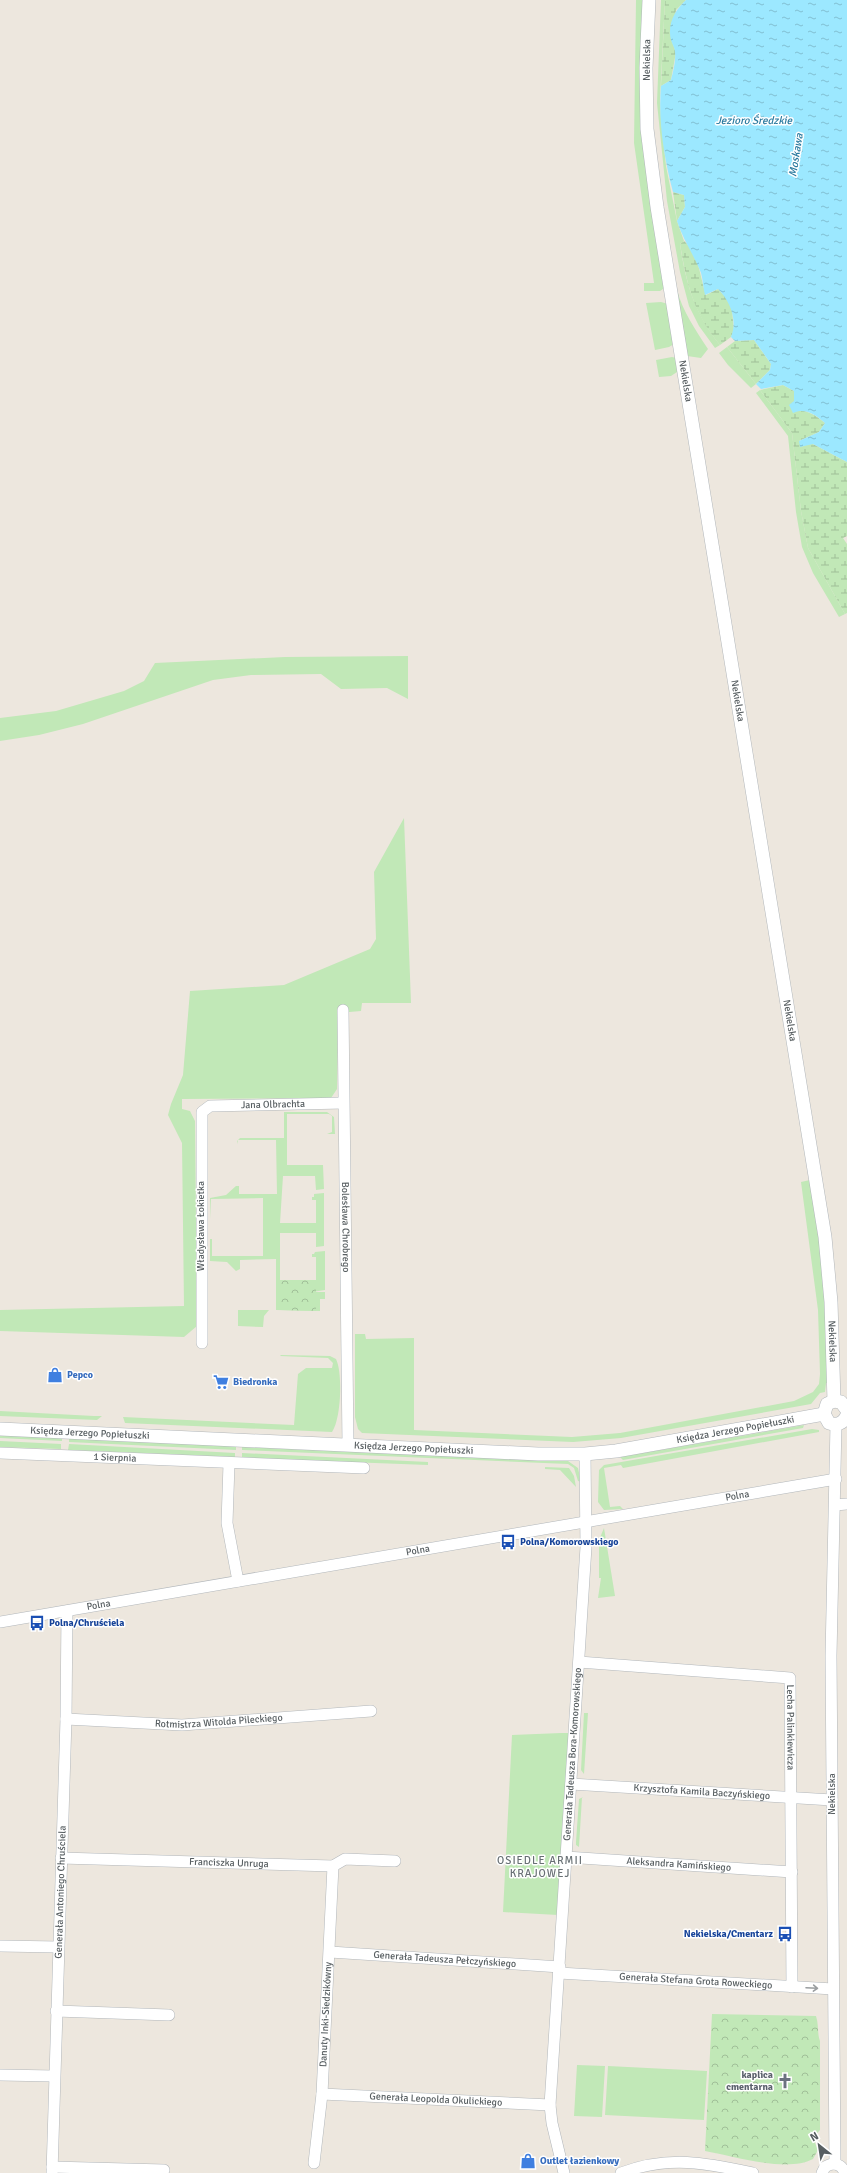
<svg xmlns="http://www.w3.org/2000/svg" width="847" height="2173" font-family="Signika,sans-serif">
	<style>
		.grass { fill: #c1e8b7 }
		.forest { fill: url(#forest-crowns) }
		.wetland { fill: url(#wetland-marsh) }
		.water { fill: url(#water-ripples) }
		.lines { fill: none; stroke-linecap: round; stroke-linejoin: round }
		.minor-casing { stroke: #b2b7bb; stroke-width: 12 }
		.tertiary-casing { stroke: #b2b7bb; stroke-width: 14 }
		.minor { stroke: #fff; stroke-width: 11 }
		.tertiary { stroke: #fff; stroke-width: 13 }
		.oneway { stroke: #9a9ea0 }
		.labels { text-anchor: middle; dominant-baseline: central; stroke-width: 3; stroke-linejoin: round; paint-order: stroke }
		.street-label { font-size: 10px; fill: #575e61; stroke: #fff }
		.shop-label { font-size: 10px; font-weight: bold; fill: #366cbe; stroke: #fff; text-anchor: start }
		.transit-label { font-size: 10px; font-weight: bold; fill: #164399; stroke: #fff; text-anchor: start }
		.worship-label { font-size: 10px; font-weight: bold; fill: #5b616d; stroke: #fff; text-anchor: end }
		.water-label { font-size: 11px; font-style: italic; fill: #2a7a9f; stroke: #fff }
		.neighbourhood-label { font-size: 11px; letter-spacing: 1px; fill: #687074; stroke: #fff }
	</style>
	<defs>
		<pattern id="forest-crowns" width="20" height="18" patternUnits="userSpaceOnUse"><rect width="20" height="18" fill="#c1e8b7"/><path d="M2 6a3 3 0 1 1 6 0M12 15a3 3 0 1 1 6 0" fill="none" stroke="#a0bf98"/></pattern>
		<pattern id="wetland-marsh" width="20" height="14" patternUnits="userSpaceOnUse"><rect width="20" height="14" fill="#c1e8b7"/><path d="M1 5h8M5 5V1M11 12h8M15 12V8" fill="none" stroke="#a0bf98"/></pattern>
		<pattern id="water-ripples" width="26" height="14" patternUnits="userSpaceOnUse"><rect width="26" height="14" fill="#9ce8ff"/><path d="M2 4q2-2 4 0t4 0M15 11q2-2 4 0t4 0" fill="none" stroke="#82bfd2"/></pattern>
	</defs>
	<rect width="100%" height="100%" fill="#ede7de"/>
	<path class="grass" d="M636,0H644L642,140L665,284L663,289L660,291H644V283H654L634,143Z
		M661,0H665L660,99L661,119L666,166L677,221L684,241L680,244C686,284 694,312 720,345L715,348L699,326L689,306L680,272L667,201L657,103Z
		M677,290C683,312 695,329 708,349L701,358L687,356Z
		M661,302L668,304L674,344L669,347L655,350L646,303Z
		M727,347L756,384L751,388L728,365L719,353Z
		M672,357L676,358L677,372L671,376L659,377L656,360Z
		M760,390L792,433L801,511L808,548L845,614L839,617L813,573L802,547L796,512L788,436L756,393Z
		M408,656V699L387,688L341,689L321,674L251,675L213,680L83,724L39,735L0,741V718L56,711L124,691L144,681L155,663L285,657Z
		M404,818L411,1003H362L361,1011L338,1013L337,1089L331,1098L182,1099V1109L190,1111L195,1121L197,1326L184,1337L0,1331V1310L184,1306L182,1143L168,1115L171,1104L183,1075L190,991L284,985L370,949L376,939L374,872Z
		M284,1112H327L334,1117L335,1134H327L332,1132V1116L329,1114H287V1165H323L324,1189L316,1190L315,1176H283L280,1223H316V1200H312V1197H314V1194L324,1193V1246L316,1247V1233H280V1280H316V1257H312V1254H314L315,1252L325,1251V1290L312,1292H325V1299H320V1311L276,1310V1259L240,1260V1269L236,1271L227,1262L210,1261V1239H212V1256H263V1198L211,1199V1219L210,1198L226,1195L236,1186H239V1194H277L276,1140H238L237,1144V1141L240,1138H284Z
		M810,1180L824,1276L831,1383H826L825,1392L820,1393L811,1404L621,1438L573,1442L362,1433L358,1429L355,1417V1334H365L366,1339L414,1338V1430L572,1437L620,1433L794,1401L813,1392L819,1384L820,1374L818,1310L801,1182Z
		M238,1310H269L264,1316L263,1327L238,1326Z
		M281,1355L330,1356L336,1359C343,1373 341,1420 332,1432L125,1423L123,1417L294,1425L298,1374L306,1368H332L333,1363L328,1358L280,1356Z
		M0,1411L94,1416H102L97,1420L0,1416Z
		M804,1425L803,1428L623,1460L620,1457Z
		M812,1429L819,1430V1432L623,1468L621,1465L604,1468L610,1507L620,1506L623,1509L604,1510L598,1502L599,1470L604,1465Z
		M0,1435L62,1438V1441L0,1438Z
		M69,1438L236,1446V1450L69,1442Z
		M0,1441L61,1444V1449L0,1447Z
		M69,1444L235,1453V1457L68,1450Z
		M242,1447L568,1461L578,1468L581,1482L578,1481L574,1468L568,1464L242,1450Z
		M242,1453L428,1462V1465L242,1458Z
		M545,1467L569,1468L574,1476L576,1487L560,1470L545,1469Z
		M604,1528L615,1596L598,1598L601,1578H599V1540Z
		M584,1713H588L584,1774L581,1770Z
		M561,1733H569L558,1915L503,1912L512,1735Z
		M583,1797H582L579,1847L576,1845V1842L579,1799Z
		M577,2065L605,2066L602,2117L574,2116Z
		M608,2066L707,2071L704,2120L605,2115Z"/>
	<path class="forest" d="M280,1280H316V1311L280,1310Z
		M712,2014L816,2016C819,2025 817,2033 820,2041V2130L813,2138L818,2150L813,2159C787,2173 733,2156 705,2151Z"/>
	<path class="wetland" d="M665,0H686L676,10L671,39L676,52L671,80L661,86Z
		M673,192L684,195L685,207L677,221Z
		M684,241C699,253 700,278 706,295L718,289L727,298L732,310L734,331L731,337L720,345C693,312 687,285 680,244Z
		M754,340L771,364L770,370L756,384L727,347L735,341Z
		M783,385L794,391V401L798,410C809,411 817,416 825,423L819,432L799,441L813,444L847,462V536L843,538L847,544V613L845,614L808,548L801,511L792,433L760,390Z"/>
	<path class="water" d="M686,0H847V462L813,444L800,447L799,441L819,432L825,423C816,415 805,407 793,413L789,405L794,401V391L783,385L761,389L756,384L770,370L771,364L754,340L735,341L731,337C738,320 730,301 718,289L705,295C703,288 703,280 701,273C694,255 683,240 677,221L685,207L684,195L673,192C664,158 658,121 661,86L671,80C673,72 676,61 675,52C675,48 672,44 671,40C667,24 675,10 686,0Z"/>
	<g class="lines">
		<defs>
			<g id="minor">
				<path id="s1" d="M343,1010L348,1445"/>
				<path id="s2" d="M202,1343V1112L210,1106L343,1103"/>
				<path id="s3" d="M0,1453L364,1468"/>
				<path d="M229,1464L227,1523L238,1581"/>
				<path d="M835,1505L847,1504"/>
				<path id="s4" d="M0,1622L836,1479"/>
				<path id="s5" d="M579,1662L790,1678L792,1987"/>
				<path id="s6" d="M66,1719L182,1725L371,1711"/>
				<path id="s7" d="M571,1784L832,1800"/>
				<path id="s8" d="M566,1857L792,1872"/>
				<path id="s9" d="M61,1858L333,1866L345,1859L395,1861"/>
				<path d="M0,1946L58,1947"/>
				<path id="s10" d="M330,1952L560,1967"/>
				<path id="s11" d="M559,1973L833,1989"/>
				<path d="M56,2011L169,2015"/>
				<path d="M0,2075L54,2076"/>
				<path id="s12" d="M322,2094L550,2105"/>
				<path id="s13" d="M314,2163L322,2094L333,1866"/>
				<path d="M835,2164L831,1656L836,1424"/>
				<path d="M52,2167L164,2170"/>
				<path id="s14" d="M52,2173L66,1719L67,1611"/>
				<path id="s15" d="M564,2173L552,2123L550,2105L586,1547L585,1454"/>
				<path d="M621,2173C669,2155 706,2163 753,2173"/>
				<path d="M822,2173L825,2167C833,2162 841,2163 845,2173"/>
			</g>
			<g id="tertiary">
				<path id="s16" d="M649,0L646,68L647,129L657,207L825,1237L831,1302L834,1401"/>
				<path d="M847,1410L841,1402L834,1401L827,1404L824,1414L829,1423C837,1426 844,1423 847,1415"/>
				<path id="s17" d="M0,1429L538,1454H585L616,1451L824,1414"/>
			</g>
		</defs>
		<use href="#minor" class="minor-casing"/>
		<use href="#tertiary" class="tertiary-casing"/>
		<use href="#minor" class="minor"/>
		<use href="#tertiary" class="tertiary"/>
	</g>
	<defs><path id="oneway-shaft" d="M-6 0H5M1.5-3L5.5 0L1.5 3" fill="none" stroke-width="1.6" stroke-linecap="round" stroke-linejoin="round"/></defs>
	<use class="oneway" href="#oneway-shaft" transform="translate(812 1988) rotate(3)"/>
	<defs>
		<symbol id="shop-bare" viewBox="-9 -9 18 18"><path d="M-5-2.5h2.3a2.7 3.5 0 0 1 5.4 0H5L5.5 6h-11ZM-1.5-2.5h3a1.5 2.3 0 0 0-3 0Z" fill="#3f7fe0" stroke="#fff" stroke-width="2.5" paint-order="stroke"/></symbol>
		<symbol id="supermarket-bare" viewBox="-9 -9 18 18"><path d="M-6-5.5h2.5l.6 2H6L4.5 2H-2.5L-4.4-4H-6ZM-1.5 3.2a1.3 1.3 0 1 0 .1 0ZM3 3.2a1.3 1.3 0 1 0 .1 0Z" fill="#3f7fe0" stroke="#fff" stroke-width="2.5" paint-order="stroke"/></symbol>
		<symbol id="bus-bare" viewBox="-9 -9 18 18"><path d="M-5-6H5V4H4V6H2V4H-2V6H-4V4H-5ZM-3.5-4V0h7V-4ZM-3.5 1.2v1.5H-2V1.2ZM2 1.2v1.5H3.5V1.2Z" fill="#1a4fb4" stroke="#fff" stroke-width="2.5" paint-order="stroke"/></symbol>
		<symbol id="church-bare" viewBox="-9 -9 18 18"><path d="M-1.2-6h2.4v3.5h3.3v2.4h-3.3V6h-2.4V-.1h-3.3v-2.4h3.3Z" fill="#6b7280" stroke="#fff" stroke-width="2.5" paint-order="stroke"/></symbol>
	</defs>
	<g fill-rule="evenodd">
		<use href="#shop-bare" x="44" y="1364" width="22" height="22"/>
		<use href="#supermarket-bare" x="210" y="1371" width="22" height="22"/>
		<use href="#bus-bare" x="497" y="1531" width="22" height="22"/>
		<use href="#bus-bare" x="26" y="1612" width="22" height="22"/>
		<use href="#bus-bare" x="774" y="1923" width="22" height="22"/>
		<use href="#church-bare" x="774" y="2070" width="22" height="22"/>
		<use href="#shop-bare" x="517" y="2150" width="22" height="22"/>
	</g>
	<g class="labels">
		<g class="street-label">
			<text transform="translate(647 60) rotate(-89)">Nekielska</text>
			<text stroke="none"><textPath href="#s16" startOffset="384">Nekielska</textPath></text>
			<text stroke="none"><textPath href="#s16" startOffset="708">Nekielska</textPath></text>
			<text stroke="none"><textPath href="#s16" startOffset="1032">Nekielska</textPath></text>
			<text stroke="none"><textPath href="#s2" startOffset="304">Jana Olbrachta</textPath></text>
			<text transform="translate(201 1226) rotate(-90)">Władysława Łokietka</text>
			<text stroke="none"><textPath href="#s1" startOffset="217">Bolesława Chrobrego</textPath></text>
			<text stroke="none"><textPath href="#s16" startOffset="1356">Nekielska</textPath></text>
			<text stroke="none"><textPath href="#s17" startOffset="738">Księdza Jerzego Popiełuszki</textPath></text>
			<text stroke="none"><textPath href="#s17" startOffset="90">Księdza Jerzego Popiełuszki</textPath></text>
			<text stroke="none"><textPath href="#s17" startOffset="414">Księdza Jerzego Popiełuszki</textPath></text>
			<text stroke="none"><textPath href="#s3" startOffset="115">1 Sierpnia</textPath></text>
			<text stroke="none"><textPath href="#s4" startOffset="748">Polna</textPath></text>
			<text stroke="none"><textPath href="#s4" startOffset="424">Polna</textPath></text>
			<text stroke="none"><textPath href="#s4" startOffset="100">Polna</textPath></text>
			<text stroke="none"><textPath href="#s6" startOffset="153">Rotmistrza Witolda Pileckiego</textPath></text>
			<text stroke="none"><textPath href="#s5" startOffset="261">Lecha Palinkiewicza</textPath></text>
			<text stroke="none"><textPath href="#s15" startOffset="421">Generała Tadeusza Bora-Komorowskiego</textPath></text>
			<text stroke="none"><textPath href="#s7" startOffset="131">Krzysztofa Kamila Baczyńskiego</textPath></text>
			<text transform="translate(832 1794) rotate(-90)">Nekielska</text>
			<text stroke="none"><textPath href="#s9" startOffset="168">Franciszka Unruga</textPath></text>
			<text stroke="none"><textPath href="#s8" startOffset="113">Aleksandra Kamińskiego</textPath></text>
			<text stroke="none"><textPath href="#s14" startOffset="281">Generała Antoniego Chruściela</textPath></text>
			<text stroke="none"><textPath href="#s10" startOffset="115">Generała Tadeusza Pełczyńskiego</textPath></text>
			<text stroke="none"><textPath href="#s11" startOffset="137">Generała Stefana Grota Roweckiego</textPath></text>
			<text stroke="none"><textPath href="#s13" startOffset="149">Danuty Inki-Siedzikówny</textPath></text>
			<text stroke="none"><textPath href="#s12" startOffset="114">Generała Leopolda Okulickiego</textPath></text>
		</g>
		<g class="shop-label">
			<text x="67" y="1375">Pepco</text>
			<text x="233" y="1382">Biedronka</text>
			<text x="540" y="2161">Outlet łazienkowy</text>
		</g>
		<g class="transit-label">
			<text x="520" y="1542">Polna/Komorowskiego</text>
			<text x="49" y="1623">Polna/Chruściela</text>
			<text x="773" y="1934" text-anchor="end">Nekielska/Cmentarz</text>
		</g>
		<g class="worship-label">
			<text x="773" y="2075">kaplica<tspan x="773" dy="12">cmentarna</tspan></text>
		</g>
		<g class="water-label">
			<text x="754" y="120">Jezioro Średzkie</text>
			<text transform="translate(796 155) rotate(-81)">Moskawa</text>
		</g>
		<g class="neighbourhood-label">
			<text x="540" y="1860">OSIEDLE ARMII<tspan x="540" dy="13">KRAJOWEJ</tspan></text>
		</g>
	</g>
	<g transform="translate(819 2145) rotate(330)" stroke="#ffffff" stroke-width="3" paint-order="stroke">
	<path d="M0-3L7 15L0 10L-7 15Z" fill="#575e61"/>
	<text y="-6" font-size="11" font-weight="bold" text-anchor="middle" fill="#575e61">N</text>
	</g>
</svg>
